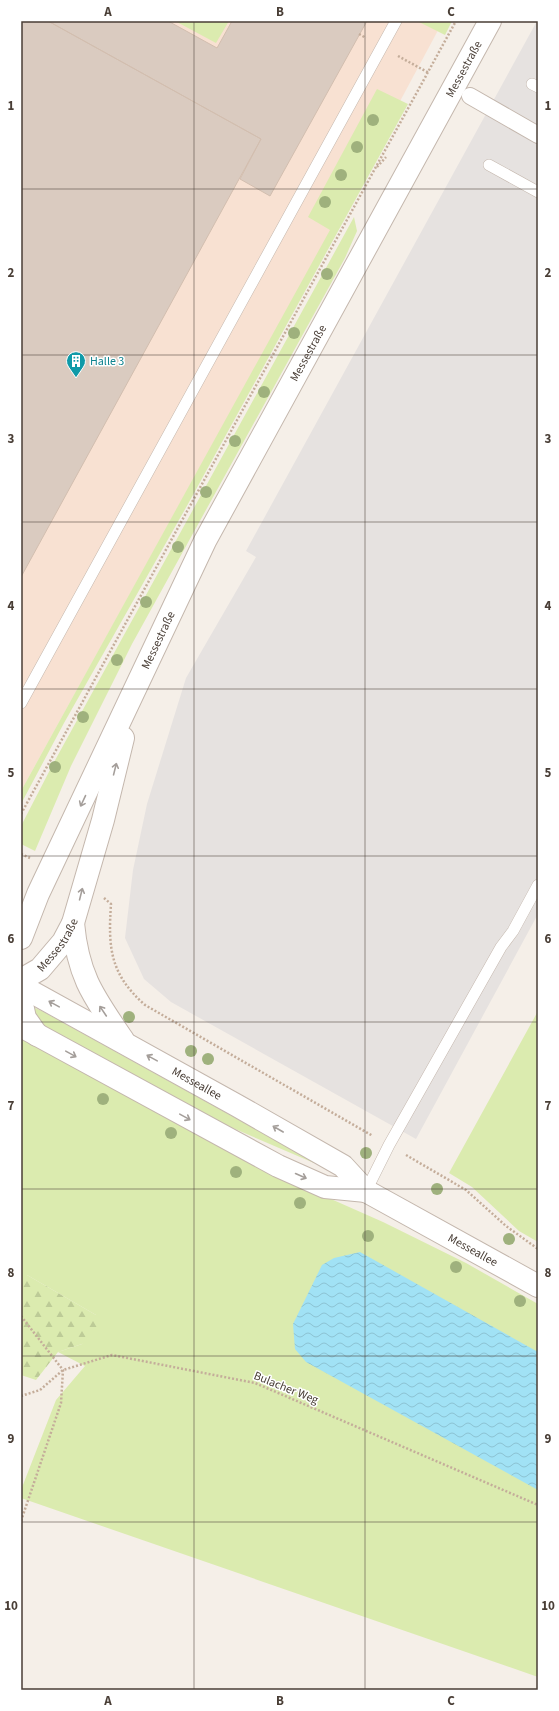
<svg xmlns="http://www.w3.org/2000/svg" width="559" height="1711" font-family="'Source Sans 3',sans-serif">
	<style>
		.commercial { fill: #f8e1d2 }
		.grass { fill: #dbebaf }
		.forest { fill: url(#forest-firs) }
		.parking { fill: #e6e2e0 }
		.water { fill: url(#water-waves) }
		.building { fill: #dacbc0; stroke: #d2beaf }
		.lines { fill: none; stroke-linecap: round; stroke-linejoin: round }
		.service-casing { stroke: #c4b7ad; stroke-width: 12 }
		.pedestrian-casing { stroke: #c4b7ad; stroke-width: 18 }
		.tertiary-casing { stroke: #c4b7ad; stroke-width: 24 }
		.path { stroke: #c4ad9a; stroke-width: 2.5; stroke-dasharray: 2 2; stroke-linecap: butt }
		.service { stroke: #fff; stroke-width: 11 }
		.pedestrian { stroke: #fff; stroke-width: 16 }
		.tertiary { stroke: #fff; stroke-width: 22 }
		.tree { fill: #9fb17d }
		.oneway { stroke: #a49e9a }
		.grid { fill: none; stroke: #493e36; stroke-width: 1; stroke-opacity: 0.55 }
		.labels { text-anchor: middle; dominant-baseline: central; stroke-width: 3; stroke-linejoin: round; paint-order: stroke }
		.street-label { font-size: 12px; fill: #493e36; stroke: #fff }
		.culture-label { font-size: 12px; fill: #0d838f; stroke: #fff; text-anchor: start }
		.neatline { fill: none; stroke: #493e36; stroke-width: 1.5 }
		.grid-label { font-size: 13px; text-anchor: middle; font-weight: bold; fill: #493e36 }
	</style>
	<defs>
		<pattern id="forest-firs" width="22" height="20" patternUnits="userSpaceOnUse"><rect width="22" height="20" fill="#dbebaf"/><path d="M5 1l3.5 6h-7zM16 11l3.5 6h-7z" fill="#bdcb97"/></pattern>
		<pattern id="water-waves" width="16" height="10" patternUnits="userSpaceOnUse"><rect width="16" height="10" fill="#a1e2f5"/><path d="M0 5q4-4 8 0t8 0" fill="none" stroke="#8cc3d3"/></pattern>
	</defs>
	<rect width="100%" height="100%" fill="#f5efe8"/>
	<path class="commercial" d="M21,21H443L331,230L21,791Z"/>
	<path class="grass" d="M175,21H229L216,43Z
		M417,21H452L445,35Z
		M377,89L408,104L188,504L64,723L21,804V791L330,230L308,217Z
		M354,217L357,231L345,258L132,644L71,766L35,851L21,844V826L53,764Z
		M32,1007H33L42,1011L315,1162L314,1163L163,1098L39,1024Z
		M538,1011V1242L519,1231L472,1187L449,1173Z
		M21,1038L270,1172L383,1222L466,1263L538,1304V1677L21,1498V1490L56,1400L85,1366L58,1352L82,1344L96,1315L27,1275H21Z"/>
	<path class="forest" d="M21,1275H27L96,1315L101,1331L82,1344L58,1352L36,1380L21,1375Z"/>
	<path class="parking" d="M537,21L538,914L416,1139L171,1002L144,979L125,938L133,870L147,804L186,678L256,557L246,551Z"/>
	<path class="water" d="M360,1252L538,1352V1490L306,1362L295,1349L293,1324L322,1265L334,1258Z"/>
	<path class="building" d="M21,21H48L261,139L21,577Z
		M48,21H168L217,48L232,21H367L270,196L240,179L261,139Z"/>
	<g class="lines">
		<defs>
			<path id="service" d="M532,84L538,87
				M489,165L538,192
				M21,703L396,21
				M366,1191L389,1145L501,947L513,931L538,885"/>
			<path id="pedestrian" d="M470,96L538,135"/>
			<g id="tertiary">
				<path d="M73,923C78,977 94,997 123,1040"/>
				<path id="s1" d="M21,938L38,894L205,541L490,21"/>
				<path id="s2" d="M21,980L40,969L63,942L73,923L103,820L123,738"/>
				<path id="s3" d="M21,986L236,1105L343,1166L366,1191L538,1286"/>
				<path d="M21,1000L25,1018L37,1035"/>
				<path d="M21,1026L278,1166L325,1187L366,1191"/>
			</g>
		</defs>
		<use href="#service" class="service-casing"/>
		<use href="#pedestrian" class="pedestrian-casing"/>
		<use href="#tertiary" class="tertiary-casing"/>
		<path class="path" d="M359,34L366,38
			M398,56L429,73
			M377,167L386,157
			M21,814L456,21
			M21,854L30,858
			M104,898L111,904C108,948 110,974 145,1005L373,1136
			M406,1155L466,1190L506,1226L538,1249
			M21,1316L63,1370L61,1403L21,1521
			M21,1396L40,1390L63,1370L112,1355L255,1383L538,1505"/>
		<use href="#service" class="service"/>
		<use href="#pedestrian" class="pedestrian"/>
		<use href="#tertiary" class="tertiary"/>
	</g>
	<g class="tree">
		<circle cx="373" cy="120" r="6"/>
		<circle cx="357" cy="147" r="6"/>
		<circle cx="341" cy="175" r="6"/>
		<circle cx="325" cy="202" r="6"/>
		<circle cx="327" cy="274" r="6"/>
		<circle cx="294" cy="333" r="6"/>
		<circle cx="264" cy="392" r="6"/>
		<circle cx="235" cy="441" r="6"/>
		<circle cx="206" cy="492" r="6"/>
		<circle cx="178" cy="547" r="6"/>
		<circle cx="146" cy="602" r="6"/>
		<circle cx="117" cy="660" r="6"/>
		<circle cx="83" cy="717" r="6"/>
		<circle cx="55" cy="767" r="6"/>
		<circle cx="129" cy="1017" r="6"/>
		<circle cx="191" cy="1051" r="6"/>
		<circle cx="208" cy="1059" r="6"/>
		<circle cx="103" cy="1099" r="6"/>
		<circle cx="171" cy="1133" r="6"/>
		<circle cx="366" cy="1153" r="6"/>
		<circle cx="236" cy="1172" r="6"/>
		<circle cx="437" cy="1189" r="6"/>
		<circle cx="300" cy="1203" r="6"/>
		<circle cx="368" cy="1236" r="6"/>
		<circle cx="509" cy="1239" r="6"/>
		<circle cx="456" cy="1267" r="6"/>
		<circle cx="520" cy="1301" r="6"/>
	</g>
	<defs><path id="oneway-shaft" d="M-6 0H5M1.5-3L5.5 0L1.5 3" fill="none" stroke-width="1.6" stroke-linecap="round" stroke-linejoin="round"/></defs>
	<g class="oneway">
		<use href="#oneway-shaft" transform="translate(115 769) rotate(-76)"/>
		<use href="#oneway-shaft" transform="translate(83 801) rotate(115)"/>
		<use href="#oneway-shaft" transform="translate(81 894) rotate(-76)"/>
		<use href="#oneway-shaft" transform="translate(54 1004) rotate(-151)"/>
		<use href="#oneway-shaft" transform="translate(103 1011) rotate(-124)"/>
		<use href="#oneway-shaft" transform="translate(71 1054) rotate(29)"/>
		<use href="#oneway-shaft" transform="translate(152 1058) rotate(-151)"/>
		<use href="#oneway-shaft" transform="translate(185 1117) rotate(29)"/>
		<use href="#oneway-shaft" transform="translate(278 1129) rotate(-150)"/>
		<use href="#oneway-shaft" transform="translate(301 1176) rotate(24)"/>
	</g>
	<path class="grid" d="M194,21V1690M365,21V1690M21,189H538M21,355H538M21,522H538M21,689H538M21,856H538M21,1022H538M21,1189H538M21,1356H538M21,1522H538"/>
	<defs>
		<symbol id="building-pin" viewBox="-11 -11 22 30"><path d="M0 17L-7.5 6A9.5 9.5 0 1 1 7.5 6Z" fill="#0f9aa8" stroke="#fff"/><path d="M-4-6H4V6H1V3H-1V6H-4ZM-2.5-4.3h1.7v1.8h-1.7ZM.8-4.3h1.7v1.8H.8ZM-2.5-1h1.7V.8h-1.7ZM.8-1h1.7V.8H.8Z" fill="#fff"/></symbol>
	</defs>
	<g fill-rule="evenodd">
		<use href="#building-pin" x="65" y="350" width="22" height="30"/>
	</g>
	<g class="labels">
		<g class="street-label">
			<text stroke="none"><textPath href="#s1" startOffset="976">Messestraße</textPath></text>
			<text stroke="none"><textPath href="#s1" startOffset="652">Messestraße</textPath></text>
			<text stroke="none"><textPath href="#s1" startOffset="328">Messestraße</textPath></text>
			<text stroke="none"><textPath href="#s2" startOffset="52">Messestraße</textPath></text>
			<text stroke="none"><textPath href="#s3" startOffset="201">Messeallee</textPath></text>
			<text stroke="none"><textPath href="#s3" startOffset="525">Messeallee</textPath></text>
			<text transform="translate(286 1388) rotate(22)">Bulacher Weg</text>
		</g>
		<g class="culture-label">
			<text x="90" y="361">Halle 3</text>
		</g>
	</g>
	<rect width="559" height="1711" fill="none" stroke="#ffffff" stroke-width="44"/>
	<rect x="22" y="22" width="515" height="1667" class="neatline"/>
	<g class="grid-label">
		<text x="108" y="16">A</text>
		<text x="280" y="16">B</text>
		<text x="451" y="16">C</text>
		<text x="11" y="110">1</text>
		<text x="548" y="110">1</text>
		<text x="11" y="277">2</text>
		<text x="548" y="277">2</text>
		<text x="11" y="443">3</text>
		<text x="548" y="443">3</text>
		<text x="11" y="610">4</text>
		<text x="548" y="610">4</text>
		<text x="11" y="777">5</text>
		<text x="548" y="777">5</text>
		<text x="11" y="943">6</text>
		<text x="548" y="943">6</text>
		<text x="11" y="1110">7</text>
		<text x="548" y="1110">7</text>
		<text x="11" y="1277">8</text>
		<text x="548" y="1277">8</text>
		<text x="11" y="1443">9</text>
		<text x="548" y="1443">9</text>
		<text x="11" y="1610">10</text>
		<text x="548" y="1610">10</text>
		<text x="108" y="1705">A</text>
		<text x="280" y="1705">B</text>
		<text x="451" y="1705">C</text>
	</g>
</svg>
